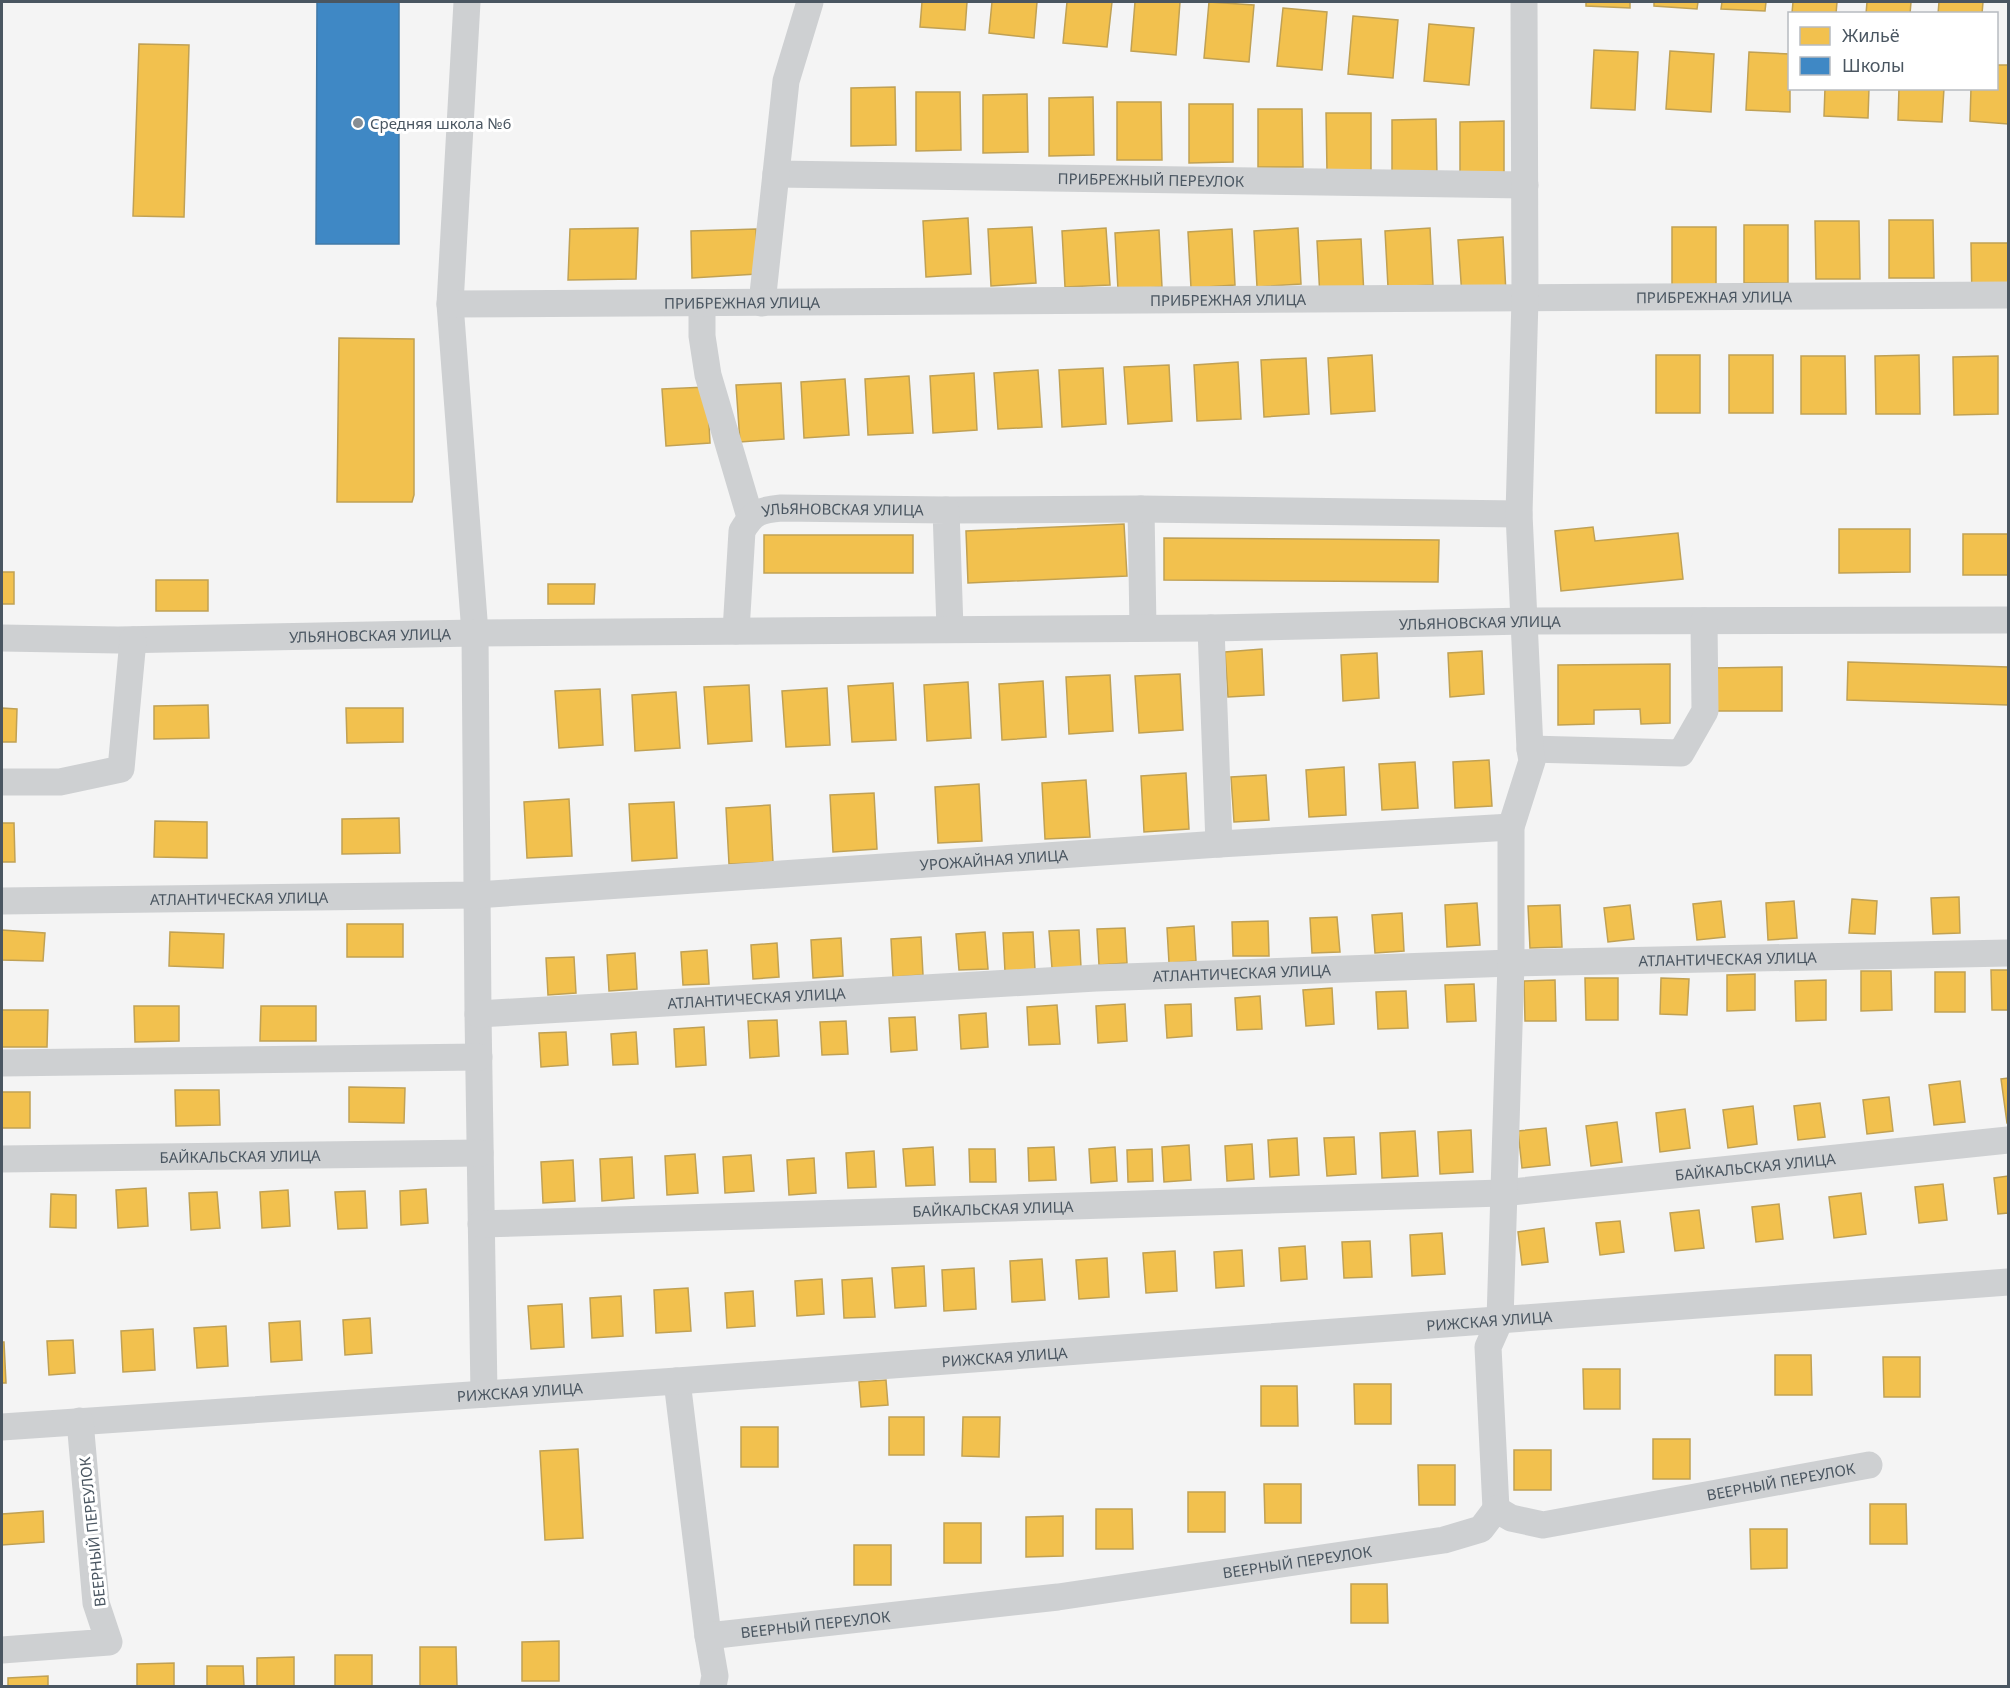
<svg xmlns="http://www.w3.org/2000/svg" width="2010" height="1688" font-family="'Noto Sans',sans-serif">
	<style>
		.homes { fill: #f2c14e; stroke: #c0a154; stroke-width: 1.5 }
		.schools { fill: #3f88c5; stroke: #4279a7; stroke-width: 1.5 }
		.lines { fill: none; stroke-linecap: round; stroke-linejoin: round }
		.minor { stroke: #ced0d2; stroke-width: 27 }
		.poi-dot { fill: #868d94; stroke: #fff; stroke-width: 2 }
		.labels { text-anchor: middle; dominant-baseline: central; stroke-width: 6; stroke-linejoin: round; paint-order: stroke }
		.poi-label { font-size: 15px; fill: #4a5661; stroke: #fff; text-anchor: start }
		.street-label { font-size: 15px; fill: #4a5661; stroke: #fff }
	</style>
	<rect width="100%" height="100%" fill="#f4f4f4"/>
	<path class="homes" d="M922,2H967L965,30L920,27Z
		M992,2H1037L1034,38L989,33Z
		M1067,2H1112L1107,47L1063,43Z
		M1135,2H1180L1176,55L1131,51Z
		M1209,2L1254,5L1249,62L1204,58Z
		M1586,2H1630V8L1586,6Z
		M1654,2H1698L1697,9L1654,6Z
		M1722,2H1766L1765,11L1721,9Z
		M1793,2H1837L1836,14L1792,13Z
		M1867,2H1911L1910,14H1866Z
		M1939,2H1983L1982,14H1938Z
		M1283,8L1327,12L1322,70L1277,66Z
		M1353,16L1398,20L1393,78L1348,74Z
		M1429,24L1474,28L1469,85L1424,81Z
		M139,44L189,45L184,217L133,216Z
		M1594,50L1638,52L1635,110L1591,108Z
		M1670,51L1714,54L1711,112L1666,109Z
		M1749,52L1790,54V112L1746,110Z
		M1996,65H2008V124L1970,121L1971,88H1996Z
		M895,87L896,145L851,146V88Z
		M1825,88H1869L1868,118L1824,116Z
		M1899,88H1944L1942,122L1898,120Z
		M916,92H960L961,150L916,151Z
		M1027,94L1028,152L983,153V95Z
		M1093,97L1094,155L1049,156V98Z
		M1117,102H1161L1162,160H1117Z
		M1189,104H1233V162L1189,163Z
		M1258,109H1302L1303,167H1258Z
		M1326,113H1371V171L1327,172Z
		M1436,119L1437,178H1392V120Z
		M1504,121V180H1460V122Z
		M968,218L971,274L926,277L923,221Z
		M1889,220H1933L1934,278H1889Z
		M1815,221H1859L1860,279H1816Z
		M1744,225H1788V283H1744Z
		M1032,227L1036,283L991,286L988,229Z
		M1672,227H1716V285L1672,286Z
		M638,228L636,279L568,280L570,229Z
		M1106,228L1110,285L1065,287L1062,231Z
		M1298,228L1301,284L1257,287L1254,231Z
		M1430,228L1433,285L1388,287L1385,231Z
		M756,229L757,274L692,278L691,231Z
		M1232,229L1235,285L1191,288L1188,232Z
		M1159,230L1162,287L1118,290L1115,233Z
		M1503,237L1506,293L1462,296L1458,240Z
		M1361,239L1364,295L1320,298L1317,241Z
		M1971,243H2008V301H1972Z
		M339,338L414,339V495L412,502H337Z
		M1372,355L1375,411L1331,414L1328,358Z
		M1656,355H1700V413H1656Z
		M1729,355H1773V413H1729Z
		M1919,355L1920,414H1876L1875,356Z
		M1801,356H1845L1846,414H1801Z
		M1998,356V414L1954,415L1953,357Z
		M1306,358L1309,414L1264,417L1261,360Z
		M1238,362L1241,419L1197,421L1194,365Z
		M1169,365L1172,421L1128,424L1124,367Z
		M1103,368L1106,424L1062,427L1059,370Z
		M1038,370L1042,427L998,429L994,373Z
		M974,373L977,430L933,433L930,376Z
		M909,376L913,433L868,435L865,379Z
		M845,379L849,435L804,438L801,382Z
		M781,383L784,439L740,442L736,385Z
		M707,387L710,443L666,446L662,389Z
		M1124,524L1127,576L968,583L966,531Z
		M1593,527L1595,541L1678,533L1683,579L1561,591L1555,531Z
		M1839,529H1910V572L1839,573Z
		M1963,534H2008V575H1963Z
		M764,535H913V573H764Z
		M1164,538L1439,540L1438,582L1164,580Z
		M2,572H14V604H2Z
		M156,580H208V611H156Z
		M548,584H595L594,604H548Z
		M1262,649L1264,695L1228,697L1225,652Z
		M1482,651L1484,694L1450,697L1448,653Z
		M1377,653L1379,698L1343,701L1341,655Z
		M1848,662L2008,667V705L1847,700Z
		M1670,664V723L1641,724L1640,709L1594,710V724L1558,725V665Z
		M1782,667V711H1711V668Z
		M1180,674L1183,730L1139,733L1135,676Z
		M1110,675L1113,731L1069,734L1066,677Z
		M1043,681L1046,737L1002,740L999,684Z
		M968,682L971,738L927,741L924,685Z
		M893,683L896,740L852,742L848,686Z
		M749,685L752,741L708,744L704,687Z
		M827,688L830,745L786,747L782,691Z
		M600,689L603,745L559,748L555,691Z
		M676,692L680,748L635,751L632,695Z
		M208,705L209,738L154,739V706Z
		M2,708L17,709L16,742H2Z
		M346,708H403V742L347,743Z
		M1489,760L1492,806L1455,808L1453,762Z
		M1415,762L1418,808L1382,810L1379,764Z
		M1344,767L1346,815L1309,817L1306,770Z
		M1186,773L1189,829L1144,832L1141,776Z
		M1266,775L1269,820L1234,822L1231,777Z
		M1086,780L1090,837L1045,839L1042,783Z
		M979,784L982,841L938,843L935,787Z
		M874,793L877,849L833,852L830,795Z
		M569,799L572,856L527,858L524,802Z
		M674,802L677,858L632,861L629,804Z
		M770,805L773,862L729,864L726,808Z
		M399,818L400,853L342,854V819Z
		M155,821L207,822V858L154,857Z
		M2,823H14L15,862H2Z
		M1959,897L1960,933L1933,934L1931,898Z
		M1852,899L1877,901L1875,934L1849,933Z
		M1721,901L1725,937L1697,940L1693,904Z
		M1794,901L1797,938L1768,940L1766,903Z
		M1477,903L1480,945L1447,947L1445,905Z
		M1560,905L1562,947L1530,948L1528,906Z
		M1630,905L1634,939L1608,942L1604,908Z
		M1402,913L1404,951L1375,953L1372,915Z
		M1337,917L1340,952L1312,953L1310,918Z
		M1268,921L1269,956H1233L1232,922Z
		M347,924H403V957H347Z
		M1194,926L1196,961L1169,963L1167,928Z
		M1125,928L1127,963L1099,965L1097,929Z
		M2,930L45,933L43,961L2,960Z
		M1079,930L1081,967L1052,968L1049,931Z
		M170,932L224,934L223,968L169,966Z
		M985,932L988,969L959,970L956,934Z
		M1033,932L1035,970L1005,972L1003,933Z
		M921,937L923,975L893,977L891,939Z
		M841,938L843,976L813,978L811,940Z
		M777,943L779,977L753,979L751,945Z
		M707,950L709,984L683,985L681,952Z
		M635,953L637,989L609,991L607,955Z
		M574,957L576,993L548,995L546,958Z
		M1991,970H2008V1010H1992Z
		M1861,971H1891L1892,1010L1861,1011Z
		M1935,972H1965V1012H1935Z
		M1755,974V1010L1727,1011V975Z
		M1585,978H1618V1020H1586Z
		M1661,978L1689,979L1687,1015L1660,1014Z
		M1555,980L1556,1021H1525L1524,981Z
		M1826,980V1020L1796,1021L1795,981Z
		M1474,984L1476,1021L1447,1022L1445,985Z
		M1332,988L1334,1024L1306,1026L1303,990Z
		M1406,991L1408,1028L1378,1029L1376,992Z
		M1260,996L1262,1029L1237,1030L1235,998Z
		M1125,1004L1127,1041L1098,1043L1096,1006Z
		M1191,1004L1192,1036L1167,1038L1165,1005Z
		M1057,1005L1060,1044L1029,1045L1027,1007Z
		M134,1006H179V1041L135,1042Z
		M261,1006H316V1041H260Z
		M2,1010H48L47,1047H2Z
		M986,1013L988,1047L961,1049L959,1015Z
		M915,1017L917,1050L891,1052L889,1018Z
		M777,1020L779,1056L750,1058L748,1021Z
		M846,1021L848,1054L822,1055L820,1022Z
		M704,1027L706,1065L676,1067L674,1029Z
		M566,1032L568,1065L541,1067L539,1033Z
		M636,1032L638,1064L613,1065L611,1034Z
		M2008,1078V1123H2007L2001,1079Z
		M1960,1081L1965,1122L1934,1125L1929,1085Z
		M349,1087L405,1088L404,1123L349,1122Z
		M175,1090H219L220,1125L176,1126Z
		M2,1092H30V1128H2Z
		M1889,1097L1893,1131L1867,1134L1863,1100Z
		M1820,1103L1825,1137L1798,1140L1794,1106Z
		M1753,1106L1757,1144L1728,1148L1723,1110Z
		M1685,1109L1690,1148L1660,1152L1656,1113Z
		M1617,1122L1622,1162L1591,1166L1586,1126Z
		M1546,1128L1550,1165L1522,1168L1518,1131Z
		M1471,1130L1473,1172L1440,1174L1438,1132Z
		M1415,1131L1418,1176L1382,1178L1380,1133Z
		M1354,1137L1356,1174L1327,1176L1324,1138Z
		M1297,1138L1299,1175L1270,1177L1268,1140Z
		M1252,1144L1254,1179L1227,1181L1225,1146Z
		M1189,1145L1191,1180L1164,1182L1162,1147Z
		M933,1147L935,1185L906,1186L903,1149Z
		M1054,1147L1056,1180L1029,1181L1028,1148Z
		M1115,1147L1117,1181L1091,1183L1089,1149Z
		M969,1149H995L996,1182H970Z
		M1152,1149L1153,1181L1128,1182L1127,1150Z
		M874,1151L876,1187L848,1188L846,1153Z
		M695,1154L698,1193L667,1195L665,1156Z
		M751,1155L754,1191L725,1193L723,1157Z
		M632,1157L634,1198L602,1201L600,1159Z
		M814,1158L816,1193L789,1195L787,1160Z
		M573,1160L575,1201L543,1203L541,1162Z
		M2008,1176V1213L1998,1214L1994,1178Z
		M1943,1184L1947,1220L1919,1223L1915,1187Z
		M146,1188L148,1226L118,1228L116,1190Z
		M426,1189L428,1223L401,1225L400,1191Z
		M288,1190L290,1226L262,1228L260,1192Z
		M365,1191L367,1228L338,1229L335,1192Z
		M217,1192L220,1228L191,1230L189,1193Z
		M1861,1193L1866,1234L1834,1238L1829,1197Z
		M51,1194L76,1195V1228L50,1227Z
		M1779,1204L1783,1239L1756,1242L1752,1207Z
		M1699,1210L1704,1248L1675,1251L1670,1213Z
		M1620,1221L1624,1252L1600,1255L1596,1223Z
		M1544,1228L1548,1262L1522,1265L1518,1232Z
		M1442,1233L1445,1274L1412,1276L1410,1235Z
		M1370,1241L1372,1277L1344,1278L1342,1242Z
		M1305,1246L1307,1279L1281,1281L1279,1248Z
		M1242,1250L1244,1286L1216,1288L1214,1252Z
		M1175,1251L1177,1291L1146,1293L1143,1253Z
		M1107,1258L1109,1297L1079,1299L1076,1260Z
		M1042,1259L1045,1300L1012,1302L1010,1261Z
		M924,1266L926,1306L895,1308L892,1268Z
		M974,1268L976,1309L944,1311L942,1270Z
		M872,1278L875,1317L844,1318L842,1280Z
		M822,1279L824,1314L797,1316L795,1281Z
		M688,1288L691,1331L656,1333L654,1290Z
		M753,1291L755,1326L727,1328L725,1293Z
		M621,1296L623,1336L592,1338L590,1298Z
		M562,1304L564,1347L531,1349L528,1306Z
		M370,1318L372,1353L345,1355L343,1320Z
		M300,1321L302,1360L271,1362L269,1323Z
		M226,1326L228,1366L197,1368L194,1328Z
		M153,1329L155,1370L123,1372L121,1331Z
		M73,1340L75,1373L49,1375L47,1341Z
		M2,1342H4L6,1383H2Z
		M1775,1355H1811L1812,1395H1775Z
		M1883,1357H1920V1397H1884Z
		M1583,1369H1620V1409H1584Z
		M886,1380L888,1405L861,1407L859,1382Z
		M1354,1384H1391V1424H1355Z
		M1261,1386H1297L1298,1426H1261Z
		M889,1417H924V1455H889Z
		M963,1417H1000L999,1457L962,1456Z
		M741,1427H778V1467H741Z
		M1653,1439H1690V1479H1653Z
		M578,1449L583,1538L545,1540L540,1451Z
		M1514,1450H1551V1490H1514Z
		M1418,1465H1455V1505H1419Z
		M1264,1484H1301V1523H1265Z
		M1188,1492H1225V1532H1188Z
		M1870,1504H1906L1907,1544H1870Z
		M1096,1509H1132L1133,1549H1096Z
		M43,1511L44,1542L2,1545V1514Z
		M1063,1516V1556L1026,1557V1517Z
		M944,1523H981V1563H944Z
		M1750,1529H1787V1568L1751,1569Z
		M854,1545H891V1585H854Z
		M1351,1584H1387L1388,1623H1351Z
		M559,1641V1681H522V1642Z
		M420,1647H456L457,1686H420Z
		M335,1655H372V1686H335Z
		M294,1657V1686H257V1658Z
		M174,1663V1686H137V1664Z
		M207,1666H243L244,1686H207Z
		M48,1676V1686H8V1678Z"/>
	<path class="schools" d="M317,2H399V244H316Z"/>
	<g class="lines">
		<g class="minor">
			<path d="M467,2L450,304L475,633L478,1014L484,1394"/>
			<path id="s1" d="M776,174L1525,185"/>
			<path d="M702,303V336L708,375L750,517"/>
			<path d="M762,303L786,81L810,2"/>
			<path id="s2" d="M450,304L2008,295"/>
			<path d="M1141,509L1143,628"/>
			<path d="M946,510L1141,509L1519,514"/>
			<path d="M1211,628L1219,844"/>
			<path id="s3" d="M736,631L742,531C753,512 760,510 781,508L946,510L950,629"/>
			<path id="s4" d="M2,638L118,640L475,633L1211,628L1525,621L2008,620"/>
			<path d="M1530,749L1681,753L1705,711L1704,621"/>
			<path d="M2,782H60L121,769L133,640"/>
			<path id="s5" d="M2,901L476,895L1219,844L1511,827"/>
			<path id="s6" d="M478,1014L1096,978L1511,963L2008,953"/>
			<path d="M2,1063L479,1057"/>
			<path id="s7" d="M2,1159L480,1153"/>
			<path id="s8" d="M481,1224L1502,1193L2008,1140"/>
			<path d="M677,1381L708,1636L715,1676L713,1686"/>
			<path id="s9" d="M2,1427L677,1381L2008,1282"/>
			<path d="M1496,1509L1488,1347L1500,1320L1511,963V827L1532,761L1530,749L1519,514L1525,299L1524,2"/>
			<path id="s10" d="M708,1636L1058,1597L1444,1540L1481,1529L1496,1509L1511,1518L1543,1525L1869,1465"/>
			<path d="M2,1650L109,1642L96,1603L80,1421"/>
		</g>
	</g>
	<circle class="poi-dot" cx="358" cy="123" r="6"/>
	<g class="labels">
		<g class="poi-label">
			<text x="370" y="123">Средняя школа №6</text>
		</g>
		<g class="street-label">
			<text stroke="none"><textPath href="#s1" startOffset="375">ПРИБРЕЖНЫЙ ПЕРЕУЛОК</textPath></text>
			<text stroke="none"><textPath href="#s2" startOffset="1264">ПРИБРЕЖНАЯ УЛИЦА</textPath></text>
			<text stroke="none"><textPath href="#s2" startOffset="778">ПРИБРЕЖНАЯ УЛИЦА</textPath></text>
			<text stroke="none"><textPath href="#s2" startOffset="292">ПРИБРЕЖНАЯ УЛИЦА</textPath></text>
			<text stroke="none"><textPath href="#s3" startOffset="210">УЛЬЯНОВСКАЯ УЛИЦА</textPath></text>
			<text stroke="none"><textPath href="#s4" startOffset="1478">УЛЬЯНОВСКАЯ УЛИЦА</textPath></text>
			<text stroke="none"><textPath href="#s4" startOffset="368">УЛЬЯНОВСКАЯ УЛИЦА</textPath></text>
			<text stroke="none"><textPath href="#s5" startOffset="993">УРОЖАЙНАЯ УЛИЦА</textPath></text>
			<text stroke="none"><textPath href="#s5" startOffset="237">АТЛАНТИЧЕСКАЯ УЛИЦА</textPath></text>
			<text stroke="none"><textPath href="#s6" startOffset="1251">АТЛАНТИЧЕСКАЯ УЛИЦА</textPath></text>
			<text stroke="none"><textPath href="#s6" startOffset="765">АТЛАНТИЧЕСКАЯ УЛИЦА</textPath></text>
			<text stroke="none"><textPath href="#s6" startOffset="279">АТЛАНТИЧЕСКАЯ УЛИЦА</textPath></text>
			<text stroke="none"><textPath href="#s7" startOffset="238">БАЙКАЛЬСКАЯ УЛИЦА</textPath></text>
			<text stroke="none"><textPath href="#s8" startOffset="1276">БАЙКАЛЬСКАЯ УЛИЦА</textPath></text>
			<text stroke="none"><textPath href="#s8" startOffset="512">БАЙКАЛЬСКАЯ УЛИЦА</textPath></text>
			<text stroke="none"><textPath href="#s9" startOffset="1491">РИЖСКАЯ УЛИЦА</textPath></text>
			<text stroke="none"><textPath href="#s9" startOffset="1005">РИЖСКАЯ УЛИЦА</textPath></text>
			<text stroke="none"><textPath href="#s9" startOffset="519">РИЖСКАЯ УЛИЦА</textPath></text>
			<text stroke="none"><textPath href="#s10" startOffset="1098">ВЕЕРНЫЙ ПЕРЕУЛОК</textPath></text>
			<text transform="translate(92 1532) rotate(-96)">ВЕЕРНЫЙ ПЕРЕУЛОК</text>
			<text stroke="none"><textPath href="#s10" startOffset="594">ВЕЕРНЫЙ ПЕРЕУЛОК</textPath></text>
			<text stroke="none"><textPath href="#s10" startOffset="108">ВЕЕРНЫЙ ПЕРЕУЛОК</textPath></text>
		</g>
	</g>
	<rect width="2010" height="1688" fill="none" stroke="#4a5661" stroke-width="6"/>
	<rect x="1788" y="12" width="210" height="78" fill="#ffffff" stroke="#b7bbc0" stroke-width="1.5"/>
	<rect x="1800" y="27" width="30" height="18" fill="#f2c14e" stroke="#b7bbc0" stroke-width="1.5"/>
	<text x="1842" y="42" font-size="18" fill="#4a5661">Жильё</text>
	<rect x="1800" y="57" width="30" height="18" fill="#3f88c5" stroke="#b7bbc0" stroke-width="1.5"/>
	<text x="1842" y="72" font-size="18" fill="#4a5661">Школы</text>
</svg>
